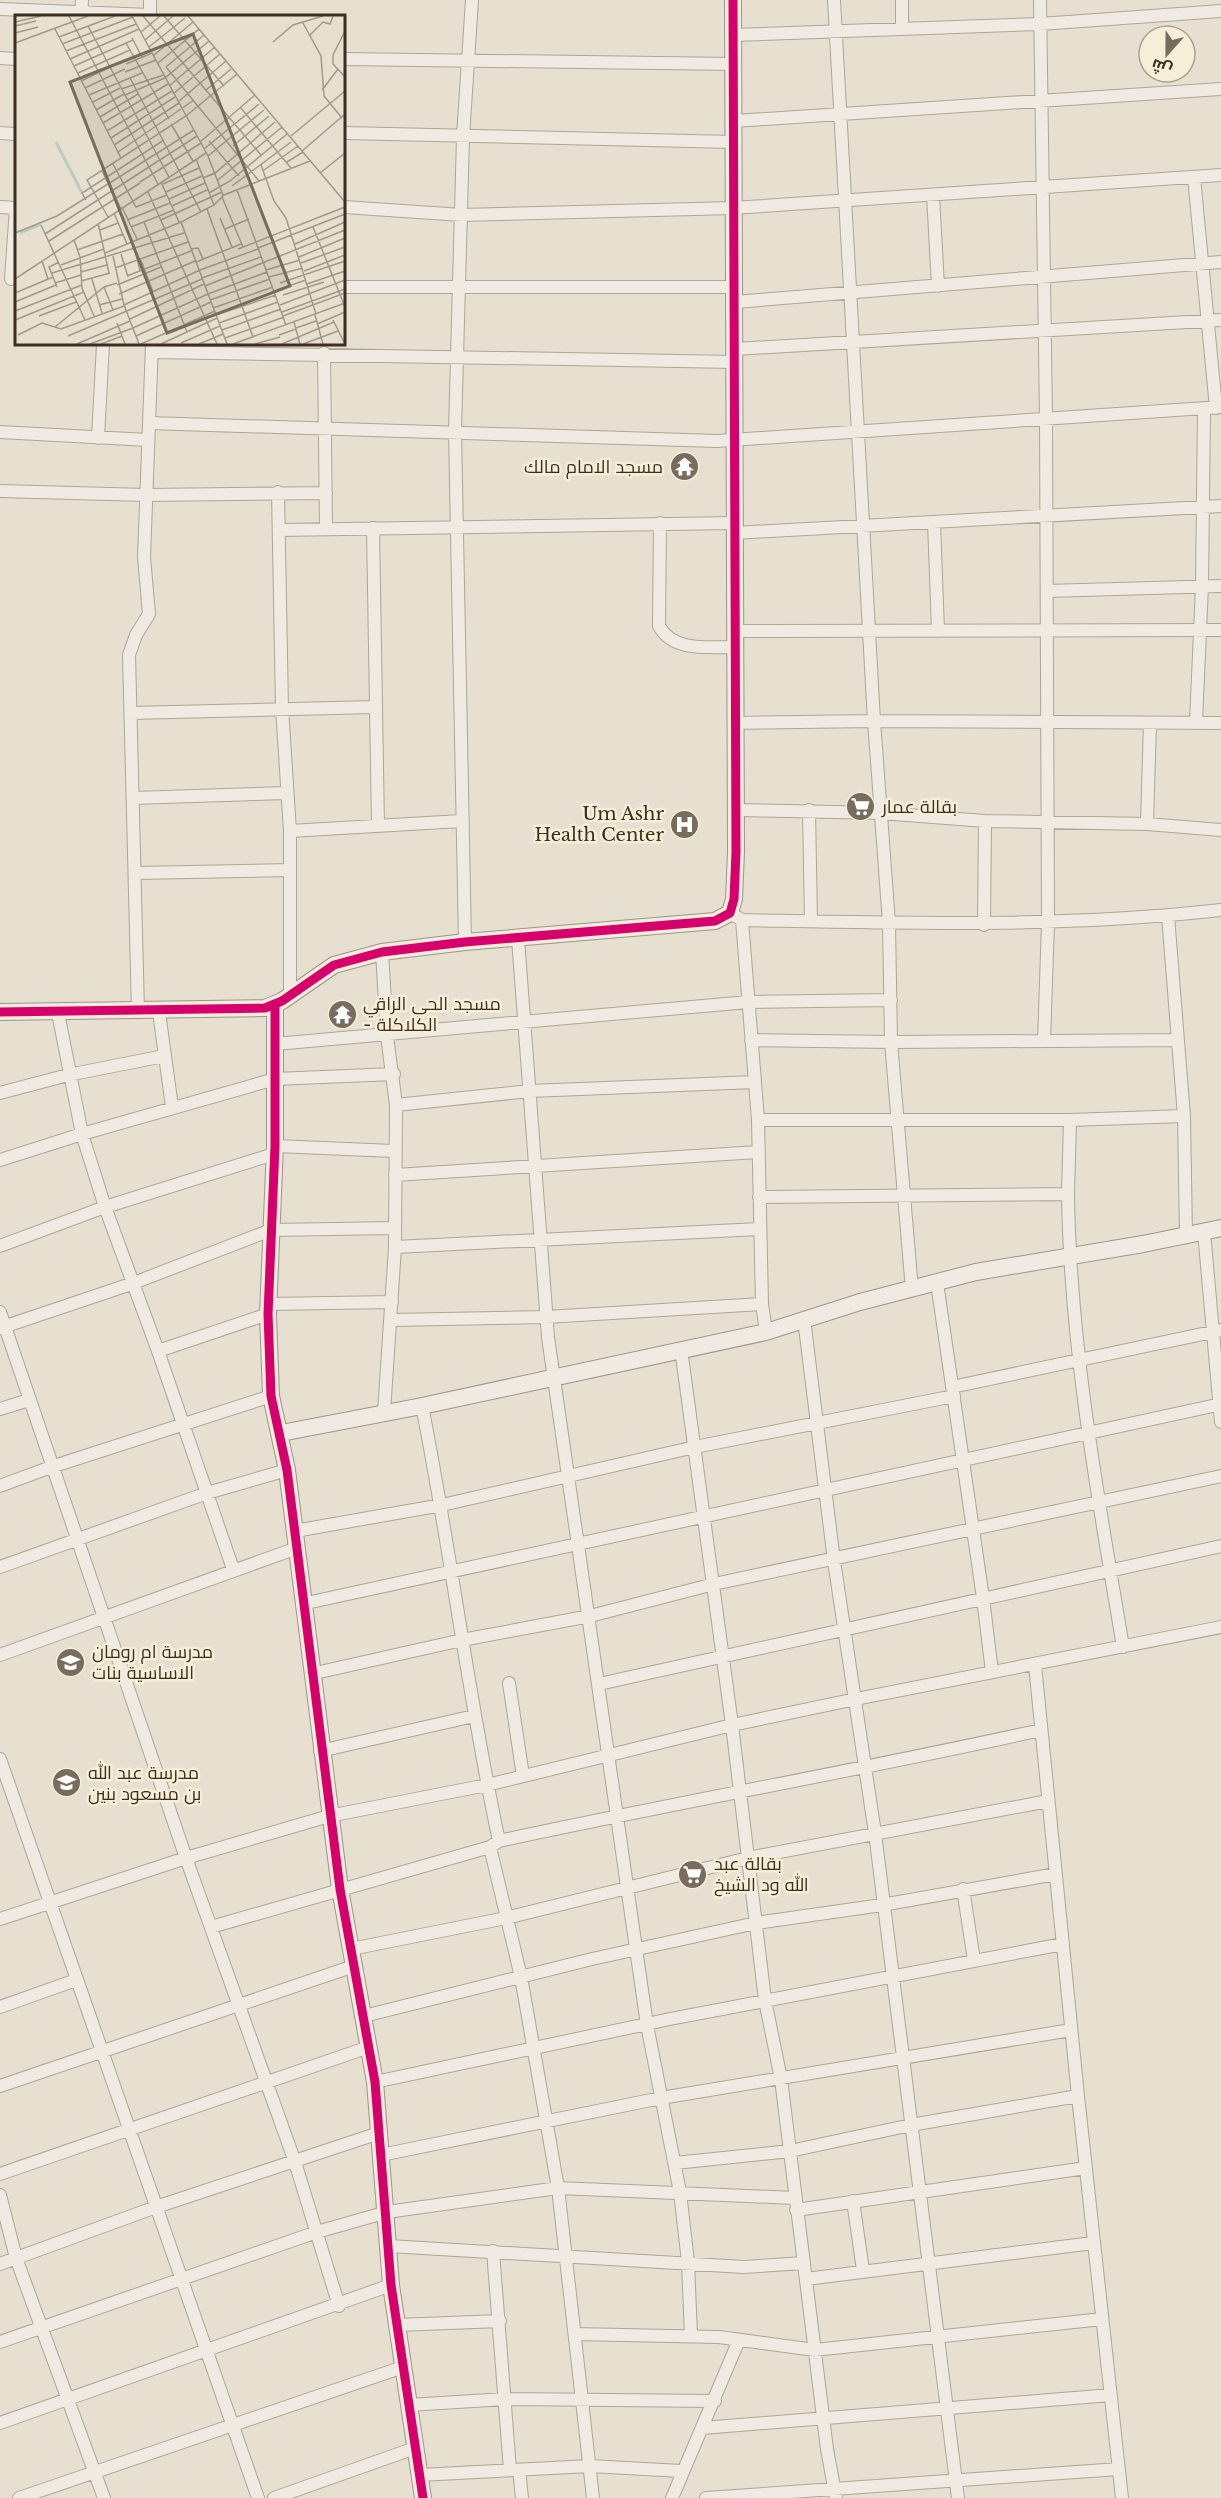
<svg xmlns="http://www.w3.org/2000/svg" width="1221" height="2498" font-family="'Libre Baskerville',Cairo,serif">
	<style>
		.lines { fill: none; stroke-linecap: round; stroke-linejoin: round }
		.street-casing { stroke: #ada599; stroke-width: 14 }
		.secondary-casing { stroke: #9c958a; stroke-width: 18 }
		.street { stroke: #efebe3; stroke-width: 12 }
		.secondary { stroke: #efebe3; stroke-width: 16 }
		.cycleway-casing { stroke: #f7eed8; stroke-width: 13 }
		.cycleway { stroke: #d6006c; stroke-width: 9 }
		.labels { text-anchor: middle; dominant-baseline: central; stroke-width: 5; stroke-linejoin: round; paint-order: stroke }
		.poi-label { font-size: 18px; fill: #3d2e20; stroke: #f7eed8; text-anchor: start }
		.inset-river { fill: none; stroke: #bcccc2; stroke-width: 3 }
		.inset-road { fill: none; stroke: #a3998a; stroke-width: 1.5 }
		.view { fill: #786c5e; fill-opacity: 0.15; stroke: #786c5e; stroke-width: 3 }
		.inset-edge { fill: none; stroke: #3d2e20; stroke-width: 3 }
	</style>
	<rect width="100%" height="100%" fill="#e7e0d1"/>
	<g class="lines">
		<defs>
			<path id="street" d="M150,0V16
				M834,0L874,721L889,923L891,1042L912,1290
				M902,0V29
				M1040,0L1046,418L1048,923L1044,1041
				M0,9L150,15
				M81,16L82,0
				M733,35L1040,24L1221,11
				M0,58L16,59
				M344,59L734,64
				M734,121L1221,89
				M0,133L16,134
				M344,133L733,142
				M1194,177L1216,408
				M933,195L938,286
				M0,207L16,208
				M344,207L462,215L733,208L1221,175
				M11,279L16,208
				M344,287H734
				M735,302L1221,262
				M735,349L1221,320
				M152,352L735,362
				M324,353L326,528
				M149,423L717,441L1221,407
				M0,432L148,440
				M98,438L103,344
				M0,491L146,495L326,493
				M278,492L282,708L290,831V996
				M934,522L938,631
				M660,523L659,626C673,652 708,647 736,647
				M373,528L378,826
				M279,530L734,523
				M734,533L1221,506
				M1047,591L1221,586
				M734,631L1221,630
				M131,713L374,707
				M1196,722L1202,586L1204,409
				M735,723L874,721L1221,723
				M133,798L286,793
				M735,810L881,813L985,821L1147,824L1221,830
				M809,810L811,921
				M1147,824L1150,723
				M290,831L461,821
				M136,873L288,870
				M730,913L742,920C902,923 1061,928 1221,910
				M1168,916L1184,1116L1186,1236
				M742,920L758,1120L762,1304L766,1332
				M984,925L985,821
				M518,939L548,1337L647,2025L680,2192L688,2262L691,2336
				M465,942L455,431L463,137L472,0
				M382,952L387,1036L396,1105L395,1247L384,1412
				M138,1012L129,655L136,635L149,614L144,557L152,344
				M159,1012L172,1107
				M58,1013L82,1134L105,1207L158,1351L233,1569
				M751,1040L891,1042L1177,1040
				M275,1044L748,1002L891,1000
				M0,1093L68,1075L164,1056
				M396,1105L530,1091L755,1082
				M758,1120H1070L1184,1116
				M275,1146L394,1151
				M0,1160L82,1134L275,1079L394,1074
				M395,1175L758,1152
				M1068,1194L1070,1120
				M759,1197L1068,1194C1070,1346 1098,1497 1123,1647
				M1204,1232L1221,1422
				M0,1246L105,1207L274,1154
				M395,1247L759,1229
				M937,1283L983,1598L992,1672
				M268,1304L392,1302
				M0,1312L186,1858L295,2162L339,2306
				M804,1319L834,1561L875,1833L958,2498
				M390,1320L546,1317L762,1304
				M0,1328L131,1284L271,1230L395,1228
				M681,1349L732,1725L765,2000L781,2079L827,2449L836,2498
				M158,1351L268,1314
				M952,1387L1221,1330
				M422,1406C451,1551 468,1697 499,1841
				M0,1409L29,1400
				M0,1486L51,1467L271,1396
				M295,1531L442,1505L695,1447L954,1396
				M0,1567L207,1493L287,1470
				M302,1604L1221,1404
				M0,1655L297,1548
				M1035,1665L1078,2096L1122,2498
				M311,1674L462,1640L590,1616L714,1584L1221,1476
				M509,1683L523,1776
				M599,1684L1221,1546
				M320,1751L474,1716
				M0,1759L258,2498
				M490,1847L521,1977L558,2188L593,2498
				M963,1889L974,1960
				M0,1919L186,1858L329,1816L487,1785L732,1725L856,1699L1221,1627
				M211,1927L490,1847L499,1841C679,1802 860,1770 1041,1730
				M351,1949L506,1918L748,1858L1048,1801
				M0,2007L76,1980
				M364,2016L592,1959L756,1923L882,1905L1056,1874
				M375,2082L670,2019L1063,1944
				M0,2086L354,1966
				M381,2155L661,2098L1071,2030
				M675,2163L790,2151L911,2125L1078,2096
				M0,2174L369,2047
				M0,2195L16,2258L104,2498
				M853,2201L863,2270
				M796,2210L1086,2168
				M389,2246L744,2267L804,2263
				M493,2251L510,2470
				M0,2264L156,2207L379,2133
				M806,2279L1093,2243
				M397,2325L500,2321
				M575,2334L719,2337L815,2350L1102,2319
				M0,2342L317,2232L387,2212L558,2188L795,2198
				M408,2405L506,2399L715,2401
				M0,2423L391,2285
				M702,2428L1111,2395
				M519,2470L522,2498
				M420,2475L590,2466L681,2471
				M19,2498L403,2367
				M274,2498L415,2448
				M672,2498L739,2340
				M706,2498L1119,2469"/>
			<path id="secondary" d="M275,1006V1146L268,1314L271,1396L287,1470L340,1889L375,2082L391,2285L423,2498
				M0,1012L265,1008L282,1001L334,965L382,952L465,942L715,921L730,913L734,899L736,852L733,0
				M281,1433L422,1406L766,1332L860,1302L976,1272L1143,1244L1221,1228"/>
		</defs>
		<use href="#street" class="street-casing"/>
		<use href="#secondary" class="secondary-casing"/>
		<use href="#street" class="street"/>
		<use href="#secondary" class="secondary"/>
		<defs>
			<path id="cycleway" d="M275,1006V1146L268,1314L271,1396L287,1470L340,1889L375,2082L391,2285L423,2498
				M0,1012L265,1008L282,1001L334,965L382,952L465,942L715,921L730,913L734,899L736,852L733,0"/>
		</defs>
		<use href="#cycleway" class="cycleway-casing"/>
		<use href="#cycleway" class="cycleway"/>
	</g>
	<defs>
		<symbol id="temple-disc" viewBox="-11 -11 22 22"><circle r="9.5" fill="#786c5e" stroke="#f7eed8"/><path d="M0-6L5-2H3V0L6.5 2.5H4V6H1.5V3h-3V6H-4V2.5H-6.5L-3 0V-2H-5Z" fill="#fff"/></symbol>
		<symbol id="supermarket-disc" viewBox="-11 -11 22 22"><circle r="9.5" fill="#786c5e" stroke="#f7eed8"/><path d="M-6-5.5h2.5l.6 2H6L4.5 2H-2.5L-4.4-4H-6ZM-1.5 3.2a1.3 1.3 0 1 0 .1 0ZM3 3.2a1.3 1.3 0 1 0 .1 0Z" fill="#fff"/></symbol>
		<symbol id="hospital-disc" viewBox="-11 -11 22 22"><circle r="9.5" fill="#786c5e" stroke="#f7eed8"/><path d="M-5-5h3v3.5h4V-5h3V5h-3V1.5h-4V5h-3Z" fill="#fff"/></symbol>
		<symbol id="school-disc" viewBox="-11 -11 22 22"><circle r="9.5" fill="#786c5e" stroke="#f7eed8"/><path d="M0-5L7-2L0 1L-7-2ZM-4 1L0 2.5L4 1V4Q0 6-4 4Z" fill="#fff"/></symbol>
	</defs>
	<g fill-rule="evenodd">
		<use href="#temple-disc" x="668" y="450" width="33" height="33"/>
		<use href="#supermarket-disc" x="844" y="790" width="33" height="33"/>
		<use href="#hospital-disc" x="668" y="808" width="33" height="33"/>
		<use href="#temple-disc" x="326" y="998" width="33" height="33"/>
		<use href="#school-disc" x="54" y="1646" width="33" height="33"/>
		<use href="#school-disc" x="50" y="1766" width="33" height="33"/>
		<use href="#supermarket-disc" x="676" y="1858" width="33" height="33"/>
	</g>
	<g class="labels">
		<g class="poi-label">
			<text x="663" y="467" text-anchor="end">مسجد الامام مالك</text>
			<text x="882" y="807">بقالة عمار</text>
			<text x="664" y="814" text-anchor="end">Um Ashr<tspan x="664" dy="21">Health Center</tspan></text>
			<text x="363" y="1004">مسجد الحي الراقي<tspan x="363" dy="21">- الكلاكلة</tspan></text>
			<text x="92" y="1652">مدرسة ام رومان<tspan x="92" dy="21">الاساسية بنات</tspan></text>
			<text x="88" y="1773">مدرسة عبد الله<tspan x="88" dy="21">بن مسعود بنين</tspan></text>
			<text x="714" y="1864">بقالة عبد<tspan x="714" dy="21">الله ود الشيخ</tspan></text>
		</g>
	</g>
	<g transform="translate(15 15)">
		<rect width="330" height="330" fill="#e7e0d1"/>
		<path class="inset-river" d="M41,127L67,178M5,218L26,209"/>
		<path class="inset-road" d="M54,1L143,169M117,1L193,141L208,180M128,1L246,140M149,1L209,71M173,1L287,136M0,7L26,1M288,8L306,41L309,81L327,103M0,11L21,6M73,11L154,162M40,14L106,143M330,16L318,40V49L330,62M126,17L145,1M0,18L23,12M294,21L308,7L315,9L318,1M44,22L100,1M117,23L127,42M130,25L158,1M258,27L278,10L308,1M0,28L73,1M111,28L154,104M47,29L118,2M134,32L170,3M51,36L121,9M138,41L178,7M55,44L124,14M143,48L184,14M111,49L137,38M59,51L118,25M151,52L244,166M151,52L189,20M110,57L141,45M63,58L115,35M115,63L186,197M66,66L110,45M154,71L200,32M70,73L110,54M106,74L149,60M191,75L216,54M307,75L323,54M158,79L205,39M74,80L127,58M110,80L150,63L194,26M78,87L105,73M163,87L211,46M225,92L276,153M81,95L109,79M330,99L287,136L330,187M85,102L123,79M88,108L153,69M156,109L178,146M92,116L157,76M276,121L330,76M96,123L160,82M194,126L224,161M185,127L240,80M99,130L164,88M218,131L254,101M189,134L244,89M103,137L179,85M193,141L249,95M181,144L199,190M272,147L288,137M98,149L121,192L152,180M246,150L259,186L271,203L301,299M249,155L283,131M87,156L106,194M305,158L330,138M188,163L200,158L260,107M203,165L267,112M125,167L186,128M146,167L164,207M148,169L184,153M217,171L276,127M222,175L271,310M133,177L202,329M151,177L187,161M194,178L215,166L272,119M207,182L228,232M154,184L190,168M71,185L67,178L149,125M157,191L192,175M107,192L122,224M192,194L238,322M99,198L112,229M93,202L72,165L171,101L222,59M205,203L217,232M112,205L155,188M146,205L207,177M129,207L172,317M83,208L94,258M26,210L70,305M116,212L159,195M298,212L330,292M210,214L234,204M85,215L103,208M0,218L42,201L179,115M30,219L182,121M59,225L65,242L67,273L79,301M34,226L125,168M280,229L330,207M243,233L330,199M176,234L183,233L188,244M223,234L330,192M62,235L108,219M120,235L125,256M90,238L166,207M106,239L113,262M98,241L109,290M284,242L330,223M126,245L138,277M27,246L33,264M181,247L226,229M286,248L330,232M46,250L89,234M100,253L173,227M251,255L285,245M289,256L330,240M66,257L92,250M37,258L169,218M112,261L176,236M254,262L288,253M187,263L246,242M0,264L191,138M77,264L87,298M66,266L95,258M40,268L66,260M265,268L330,246M292,269L330,256M102,270L146,252M190,271L330,215M42,272L34,252L44,247M89,272L98,295M259,276L291,265M0,278L38,262M104,279L180,246M268,280L309,267M195,285L255,264M0,287L41,270M84,290L107,284M265,290L330,265M198,293L258,272M0,296L67,270M267,297L330,274M201,300L261,280M300,300L308,329M24,301L61,287M268,301L330,278M115,304L189,269M0,305L69,277M318,305L330,329M279,307L285,329M102,308L110,329M204,308L263,287M302,309L330,297M40,312L89,272L102,268M118,313L193,279L252,257M281,313L301,306M207,315L266,294M3,320L27,308L46,314L109,291M264,320L281,314M53,321L187,264M121,321L196,287M210,323L269,302M166,328L205,311M62,329L115,306M75,329L118,313M86,329L107,321M124,329L109,290L185,255L243,234M126,329L200,296M146,329L202,303M184,329L208,319M212,329L166,207L199,190L209,180L295,146M218,329L330,288M240,329L265,322M267,329L319,307M288,329L323,316"/>
		<path class="view" d="M178,19L275,271L152,318L55,67Z"/>
		<rect width="330" height="330" class="inset-edge"/>
	</g>
	<g transform="translate(1167 54) rotate(201)"><circle r="28" fill="#f7eed8" stroke="#ada18e" stroke-width="1.5"/>
	<path d="M0-4.5L10 22L0 15L-10 22Z" fill="#786c5e"/>
	<text y="-9" font-size="16" font-weight="bold" text-anchor="middle" fill="#3d2e20">ش</text>
	</g>
</svg>
